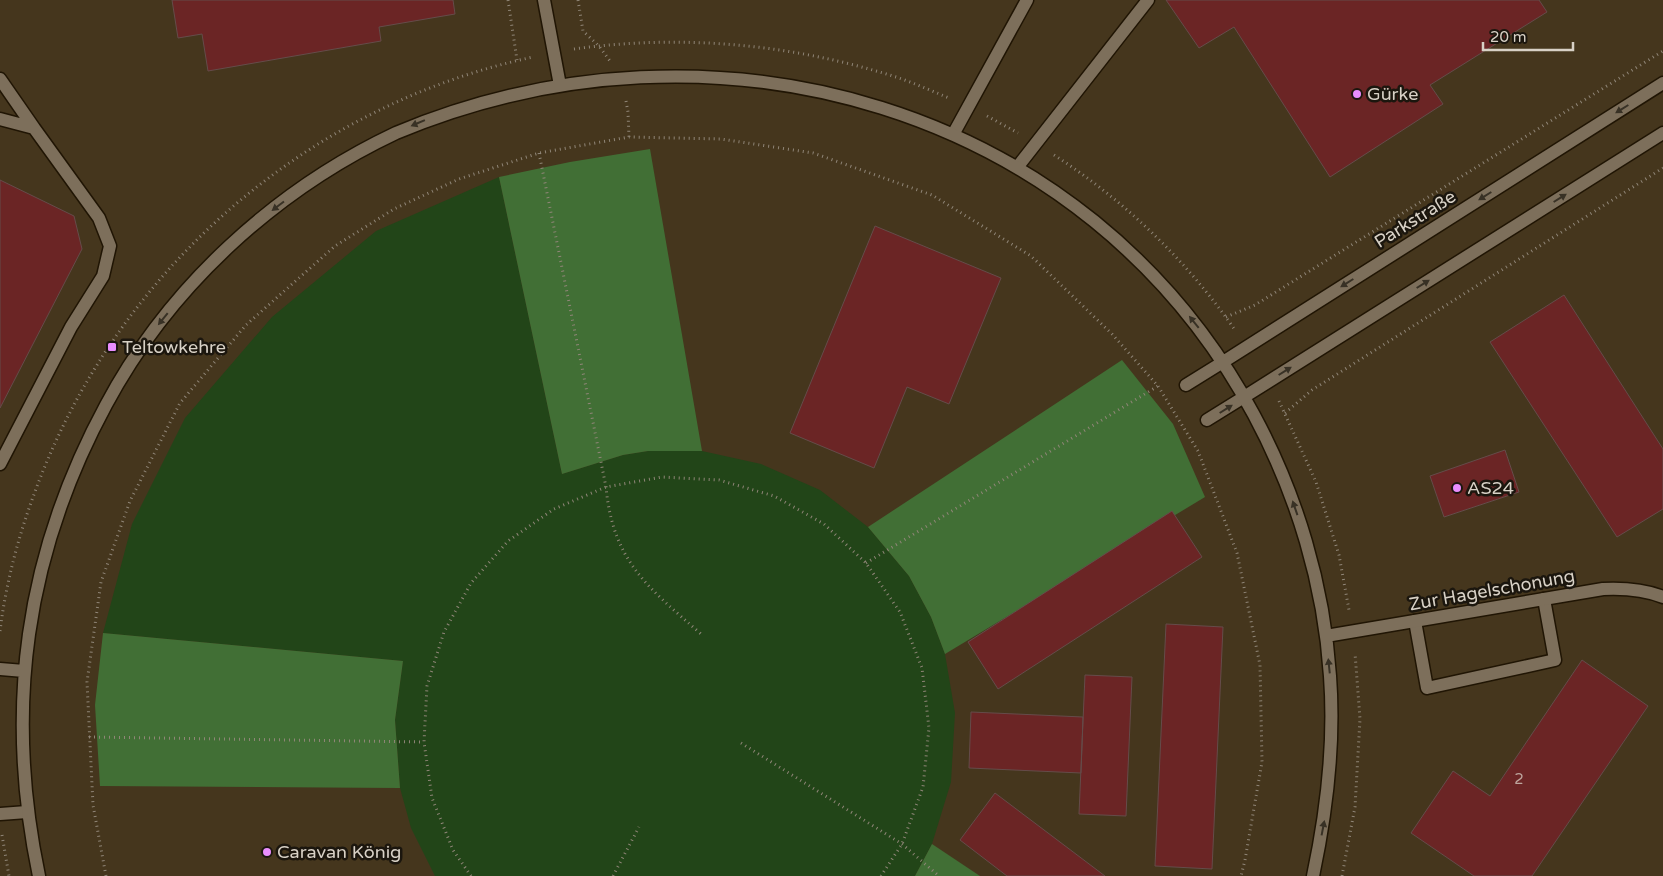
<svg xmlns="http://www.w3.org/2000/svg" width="1663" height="876" font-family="'Varela Round',sans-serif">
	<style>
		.built { fill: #45361d }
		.green { fill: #224518 }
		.forest { fill: #416f35 }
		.building { fill: #6b2525; stroke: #654c4a }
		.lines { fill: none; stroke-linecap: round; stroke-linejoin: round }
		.lane-casing { stroke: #201504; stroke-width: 15 }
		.street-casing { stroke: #201504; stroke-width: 15 }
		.path { stroke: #908678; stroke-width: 3; stroke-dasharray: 1 4; stroke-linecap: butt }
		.lane { stroke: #7d6f5b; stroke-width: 12 }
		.street { stroke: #7d6f5b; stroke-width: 12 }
		.oneway { fill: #383125 }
		.poi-dot { fill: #e98dfd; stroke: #1b160e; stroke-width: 2 }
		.labels { text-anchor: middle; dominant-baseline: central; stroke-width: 5; stroke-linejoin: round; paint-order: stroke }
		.number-label { font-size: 15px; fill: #bda69e }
		.poi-label { font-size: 18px; fill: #d8d1c6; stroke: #1b160e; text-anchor: start }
		.street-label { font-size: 18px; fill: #d8d1c6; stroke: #1b160e }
	</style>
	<rect width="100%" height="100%" fill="#392d1b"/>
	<path class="built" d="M0,0H1663V876H0Z"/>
	<path class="green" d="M499,177L562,474L623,455L648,451H702L761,464L820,490L868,527L909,576L931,617L945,654L955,713L951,782L932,844L915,876H435L411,828L400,788L395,720L403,661L103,633L132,524L185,418L272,317L376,231Z"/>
	<path class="forest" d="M650,149L702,451H648L623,455L562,474L499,177L570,162Z
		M1122,360L1173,424L1205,497L945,654L931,617L909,576L868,527Z
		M103,633L403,661L395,720L400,788L100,786L95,705Z
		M932,844L980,876H915Z"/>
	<path class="building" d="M172,0H453L455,14L379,27L381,41L208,71L202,34L178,38Z
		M1166,0H1539L1547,12L1430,85L1443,104L1330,177L1234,27L1199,48Z
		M0,180L74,216L82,249L0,408Z
		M875,226L1001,278L949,404L907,387L874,468L790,433Z
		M1564,295L1663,449V509L1617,537L1490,342Z
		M1505,450L1519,492L1444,517L1430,476Z
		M1172,511L1202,557L998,689L968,642Z
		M1166,624L1223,627L1212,869L1155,866Z
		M1582,660L1648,706L1532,876H1474L1411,833L1453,771L1490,796Z
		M1085,675L1132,677L1126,816L1079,814Z
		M971,712L1083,717L1081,773L969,768Z
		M995,793L1105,876H1007L960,840Z"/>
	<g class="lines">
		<defs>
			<path id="lane" d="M0,79L34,128
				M0,119L34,128L99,218L110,246L103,276L71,327L0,464
				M955,131L1027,0
				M1019,165L1148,0
				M1186,385L1223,362
				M1207,420L1244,397
				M1415,621L1427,688L1555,660L1544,599
				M0,814L27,812"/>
			<path id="street" d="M544,0L559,80
				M1223,362L1663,83
				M1244,397L1663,133
				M1326,636L1603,589C1624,588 1643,589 1663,597
				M0,669L24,671
				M39,876C4,709 25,555 106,405C169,287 275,190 396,133C713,0 1088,105 1254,415C1297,495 1324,585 1330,676C1335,743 1327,810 1313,876"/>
		</defs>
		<use href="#lane" class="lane-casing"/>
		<use href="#street" class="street-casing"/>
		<path class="path" d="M508,0L517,60
			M578,0L583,31L599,46L610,61
			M574,49C683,34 792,44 896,77C914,83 932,91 949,98
			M626,101L628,112L629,137
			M987,116L1018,133
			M539,153L606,487C613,562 648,587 701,634
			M1054,155C1124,200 1187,261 1235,330
			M1226,317L1255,305L1663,51
			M1279,401L1316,482L1339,555L1349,610
			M1285,413L1312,390L1663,168
			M866,563L1158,386
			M0,631C6,582 19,534 36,489C117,271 305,106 533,57
			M89,737L424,742
			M741,743L902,844L939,876
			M2,835L9,876
			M106,876L93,805L87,682L101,582L130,501L180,403L246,325L335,246L394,209L459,179L539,153L629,137L721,139L813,153L932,195L1031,256L1112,334L1158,386L1198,451L1237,553L1260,665L1262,762L1245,860L1241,876
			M471,876L453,850L432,798L424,742L427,686L444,632L471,583L508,541L554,509L606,487L662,477L719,480L774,496L824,524L866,563L900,612L922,668L929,728L923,787L902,844L881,876
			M613,876L639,827
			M1342,876L1355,807L1360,719L1355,653"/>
		<use href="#lane" class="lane"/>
		<use href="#street" class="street"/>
	</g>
	<defs><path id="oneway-solid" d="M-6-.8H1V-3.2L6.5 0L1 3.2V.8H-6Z" transform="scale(1.25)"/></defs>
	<g class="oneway">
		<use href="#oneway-solid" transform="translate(1622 109) rotate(148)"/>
		<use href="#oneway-solid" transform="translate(418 123) rotate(157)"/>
		<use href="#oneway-solid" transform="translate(1485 196) rotate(148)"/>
		<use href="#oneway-solid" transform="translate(1560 198) rotate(-32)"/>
		<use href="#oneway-solid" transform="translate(278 206) rotate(143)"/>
		<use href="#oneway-solid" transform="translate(1347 283) rotate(148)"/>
		<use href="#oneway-solid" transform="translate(1423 284) rotate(-32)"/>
		<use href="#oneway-solid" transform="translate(163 319) rotate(129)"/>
		<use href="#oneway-solid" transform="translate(1194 322) rotate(-129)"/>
		<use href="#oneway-solid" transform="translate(1285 371) rotate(-32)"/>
		<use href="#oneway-solid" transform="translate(1226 409) rotate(-32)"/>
		<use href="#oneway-solid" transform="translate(1295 508) rotate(-109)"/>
		<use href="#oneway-solid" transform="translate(1329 666) rotate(-96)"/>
		<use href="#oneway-solid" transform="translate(1323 828) rotate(-79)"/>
	</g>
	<g class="poi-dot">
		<circle cx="1357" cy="94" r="5"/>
		<rect x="107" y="342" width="10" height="10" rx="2.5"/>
		<circle cx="1457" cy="488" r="5"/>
		<circle cx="267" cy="852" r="5"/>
	</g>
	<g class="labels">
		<g class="number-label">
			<text x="1519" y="779">2</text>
		</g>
		<g class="poi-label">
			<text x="1367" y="94">Gürke</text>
			<text x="122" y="347">Teltowkehre</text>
			<text x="1467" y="488">AS24</text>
			<text x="277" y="852">Caravan König</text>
		</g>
		<g class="street-label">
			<text transform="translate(1415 219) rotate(-32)">Parkstraße</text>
			<text transform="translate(1492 590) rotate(-10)">Zur Hagelschonung</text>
		</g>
	</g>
	<path d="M1483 42v8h90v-8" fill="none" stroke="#d8d1c6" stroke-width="2.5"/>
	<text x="1490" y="42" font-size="15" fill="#d8d1c6" stroke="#1b160e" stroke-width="4" paint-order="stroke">20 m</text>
</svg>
